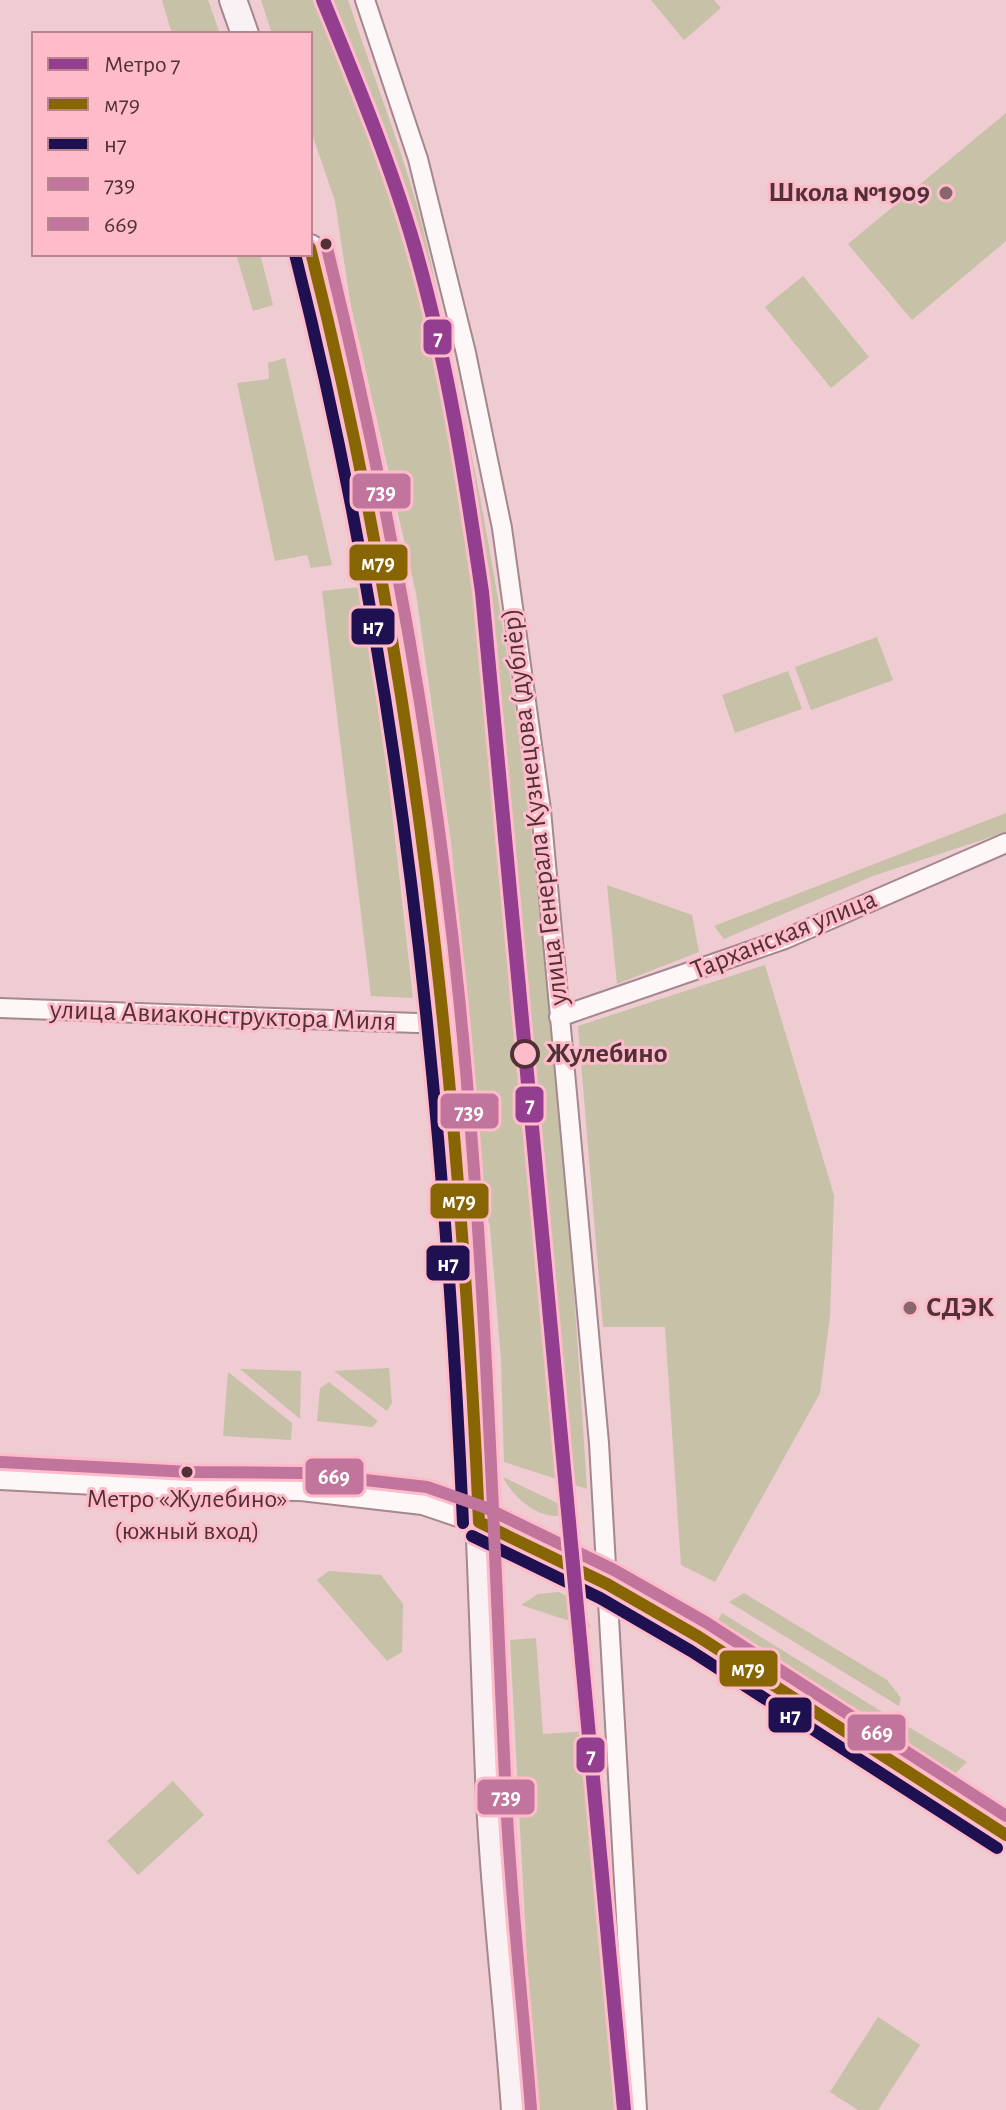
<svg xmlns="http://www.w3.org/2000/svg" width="1006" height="2110" font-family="'Alegreya Sans',sans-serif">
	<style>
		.green { fill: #c6c1a7 }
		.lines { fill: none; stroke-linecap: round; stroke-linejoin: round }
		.minor-casing { stroke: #a5878e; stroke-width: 22 }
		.tertiary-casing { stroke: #a5878e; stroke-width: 26 }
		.secondary-casing { stroke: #a5878e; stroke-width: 30 }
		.minor { stroke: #fdf7f8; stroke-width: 18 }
		.tertiary { stroke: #fdf7f8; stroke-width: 22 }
		.secondary { stroke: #f9f1f3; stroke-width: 26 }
		.bus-1-casing { stroke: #febcca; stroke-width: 18 }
		.bus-2-casing { stroke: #febcca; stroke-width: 18 }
		.bus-3-casing { stroke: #febcca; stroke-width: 18 }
		.bus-4-casing { stroke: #febcca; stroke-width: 18 }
		.bus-1 { stroke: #876503; stroke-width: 12 }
		.bus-2 { stroke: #1f1051; stroke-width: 12 }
		.bus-3 { stroke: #c2759c; stroke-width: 12 }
		.bus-4 { stroke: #c2759c; stroke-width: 12 }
		.metro-1-casing { stroke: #febcca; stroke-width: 20 }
		.metro-1 { stroke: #943e90; stroke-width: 14 }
		.poi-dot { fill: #88666e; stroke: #febcca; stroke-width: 3 }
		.bus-dot { fill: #513038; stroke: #febcca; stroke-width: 3 }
		.stop-dot { fill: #febcca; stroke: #513038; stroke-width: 4 }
		.labels { text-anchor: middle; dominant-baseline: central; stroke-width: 6; stroke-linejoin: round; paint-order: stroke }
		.bus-label { font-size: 26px; fill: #513038; stroke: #febcca }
		.poi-label { font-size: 28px; font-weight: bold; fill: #513038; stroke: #febcca; text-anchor: end }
		.street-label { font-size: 28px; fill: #513038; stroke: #febcca }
		.stop-label { font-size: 28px; font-weight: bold; fill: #513038; stroke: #febcca; text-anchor: start }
		.line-badge { stroke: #febcca; stroke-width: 3 }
		.badge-label { font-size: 22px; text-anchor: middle; font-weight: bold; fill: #fff }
	</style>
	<rect width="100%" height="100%" fill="#efcbd2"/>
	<path class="green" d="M162,0H208L220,34H172Z
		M261,0H348C371,69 398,139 418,209C431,258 440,308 451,358C535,729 563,1110 587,1489L504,1462L501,1359L490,1227L478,1180L473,1057L451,843L416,593L350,301L335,201L310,128V34H272Z
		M651,0H714L721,8L684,40Z
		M1006,113V241L912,320L848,244Z
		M236,254H260L273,305L253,311Z
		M803,276L869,357L831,388L765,307Z
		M285,358L332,565L311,568L307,555L275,561L237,383L269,379L268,363Z
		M360,587L386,758L413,998L371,996L322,591Z
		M877,637L893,680L811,710L795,667Z
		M788,671L802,709L735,733L722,695Z
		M1006,813V832L873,876L724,939L714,926Z
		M607,885L692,915L699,952L617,984Z
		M765,965L834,1195L830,1316L820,1393L715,1582L681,1565L665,1327H603L578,1026Z
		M389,1368L392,1403L387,1411L334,1371Z
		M240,1369L301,1371L300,1419Z
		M228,1372L292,1423L291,1440L223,1436Z
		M329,1382L378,1421L372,1427L317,1421L320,1388Z
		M503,1477L574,1511C547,1527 515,1501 503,1477Z
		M329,1571L381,1575L403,1604L402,1652L387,1661L317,1580Z
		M559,1592L580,1604L591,1628L521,1605L538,1594Z
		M744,1593L887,1680L901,1698L899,1706L729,1602Z
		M722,1613L892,1718L883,1734L714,1627Z
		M536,1638L543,1734L593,1731L620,2110H540L531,2035L510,1640Z
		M902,1723L967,1762L952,1777C929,1770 913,1759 897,1742V1732Z
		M173,1781L204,1815L138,1875L107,1841Z
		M878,2017L920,2045L878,2110H858L830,2092Z"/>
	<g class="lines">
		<defs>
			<path id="minor" d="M365,0L418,159L466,353L502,528L541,810L599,1443L637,2110
				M0,1008L445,1024
				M559,1017L785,939L1006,843"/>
			<path id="tertiary" d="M0,1478L189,1488L301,1489L423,1503L479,1522L607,1584L699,1637L1006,1835"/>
			<path id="secondary" d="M233,0L245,34
				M310,248C416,638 456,1048 476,1451C482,1567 485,1684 490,1800C495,1903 508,2007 515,2110"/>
		</defs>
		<use href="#minor" class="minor-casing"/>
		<use href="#tertiary" class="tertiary-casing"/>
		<use href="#secondary" class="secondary-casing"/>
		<use href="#minor" class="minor"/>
		<use href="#tertiary" class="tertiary"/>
		<use href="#secondary" class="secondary"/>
		<defs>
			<path id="bus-1" d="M310,248C416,665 460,1093 479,1522
				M479,1522L607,1584L699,1637L1006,1835"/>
			<path id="bus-2" d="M295,254C400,669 444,1096 463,1523
				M472,1536L600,1598L691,1651L997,1848"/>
			<path id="bus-3" d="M326,244C387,492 433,742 459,997C486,1263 493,1531 506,1798C511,1902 523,2005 531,2109"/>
			<path id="bus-4" d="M1,1462L189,1472L303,1473L427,1487L484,1507L614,1570L707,1623L1006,1816"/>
		</defs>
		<use href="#bus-1" class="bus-1-casing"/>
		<use href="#bus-2" class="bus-2-casing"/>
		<use href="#bus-3" class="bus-3-casing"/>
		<use href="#bus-4" class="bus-4-casing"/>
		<use href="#bus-1" class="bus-1"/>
		<use href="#bus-2" class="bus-2"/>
		<use href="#bus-3" class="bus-3"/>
		<use href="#bus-4" class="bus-4"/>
		<defs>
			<path id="metro-1" d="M323,0C356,81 390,162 414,245C447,359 465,475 482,592L624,2110"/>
		</defs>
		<use href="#metro-1" class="metro-1-casing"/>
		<use href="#metro-1" class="metro-1"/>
	</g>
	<g class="poi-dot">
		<circle cx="946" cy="193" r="8"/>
		<circle cx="910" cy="1308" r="8"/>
	</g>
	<g class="bus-dot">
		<circle cx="326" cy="244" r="7"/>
		<circle cx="187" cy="1472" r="7"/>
	</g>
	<circle class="stop-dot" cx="525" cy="1054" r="13"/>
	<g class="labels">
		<g class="bus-label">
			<text x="187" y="1499">Метро «Жулебино»<tspan x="187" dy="32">(южный вход)</tspan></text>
		</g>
		<g class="poi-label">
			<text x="930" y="193">Школа №1909</text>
			<text x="926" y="1308" text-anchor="start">СДЭК</text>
		</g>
		<g class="street-label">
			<text transform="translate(535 807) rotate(-97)">улица Генерала Кузнецова (дублёр)</text>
			<text transform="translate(784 935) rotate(-22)">Тарханская улица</text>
			<text transform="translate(223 1016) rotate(2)">улица Авиаконструктора Миля</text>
		</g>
		<g class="stop-label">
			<text x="546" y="1054">Жулебино</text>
		</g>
	</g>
	<g class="line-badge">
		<rect x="422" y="318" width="31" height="38" rx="8" fill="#943e90"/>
		<rect x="351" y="472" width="61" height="38" rx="8" fill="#c2759c"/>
		<rect x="348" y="543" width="61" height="39" rx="8" fill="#876503"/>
		<rect x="350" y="607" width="46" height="39" rx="8" fill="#1f1051"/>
		<rect x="514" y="1085" width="31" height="39" rx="8" fill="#943e90"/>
		<rect x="439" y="1092" width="61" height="38" rx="8" fill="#c2759c"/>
		<rect x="429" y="1182" width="61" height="38" rx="8" fill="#876503"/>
		<rect x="425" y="1244" width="46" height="38" rx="8" fill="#1f1051"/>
		<rect x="304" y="1457" width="61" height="39" rx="8" fill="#c2759c"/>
		<rect x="718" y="1649" width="61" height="39" rx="8" fill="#876503"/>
		<rect x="767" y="1696" width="46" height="38" rx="8" fill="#1f1051"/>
		<rect x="846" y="1713" width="61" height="39" rx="8" fill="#c2759c"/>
		<rect x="575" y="1736" width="31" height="38" rx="8" fill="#943e90"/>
		<rect x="476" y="1778" width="60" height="38" rx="8" fill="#c2759c"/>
	</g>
	<g class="badge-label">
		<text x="438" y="345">7</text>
		<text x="381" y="499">739</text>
		<text x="378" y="570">м79</text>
		<text x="373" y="634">н7</text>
		<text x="530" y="1112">7</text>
		<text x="469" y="1119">739</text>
		<text x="459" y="1208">м79</text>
		<text x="448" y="1271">н7</text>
		<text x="334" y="1484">669</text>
		<text x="748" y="1676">м79</text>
		<text x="790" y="1723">н7</text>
		<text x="877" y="1740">669</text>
		<text x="591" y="1763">7</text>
		<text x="506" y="1804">739</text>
	</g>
	<rect x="32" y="32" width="280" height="224" fill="#febcca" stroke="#b98490" stroke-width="2"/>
	<rect x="48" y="58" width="40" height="12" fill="#943e90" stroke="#b98490" stroke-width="2"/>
	<text x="104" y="72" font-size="24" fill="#513038">Метро 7</text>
	<rect x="48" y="98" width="40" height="12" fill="#876503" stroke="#b98490" stroke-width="2"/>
	<text x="104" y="112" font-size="24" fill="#513038">м79</text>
	<rect x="48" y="138" width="40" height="12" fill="#1f1051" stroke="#b98490" stroke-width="2"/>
	<text x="104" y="152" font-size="24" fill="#513038">н7</text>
	<rect x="48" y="178" width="40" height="12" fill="#c2759c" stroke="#b98490" stroke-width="2"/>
	<text x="104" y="192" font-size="24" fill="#513038">739</text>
	<rect x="48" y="218" width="40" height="12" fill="#c2759c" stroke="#b98490" stroke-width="2"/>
	<text x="104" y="232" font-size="24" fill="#513038">669</text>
</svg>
